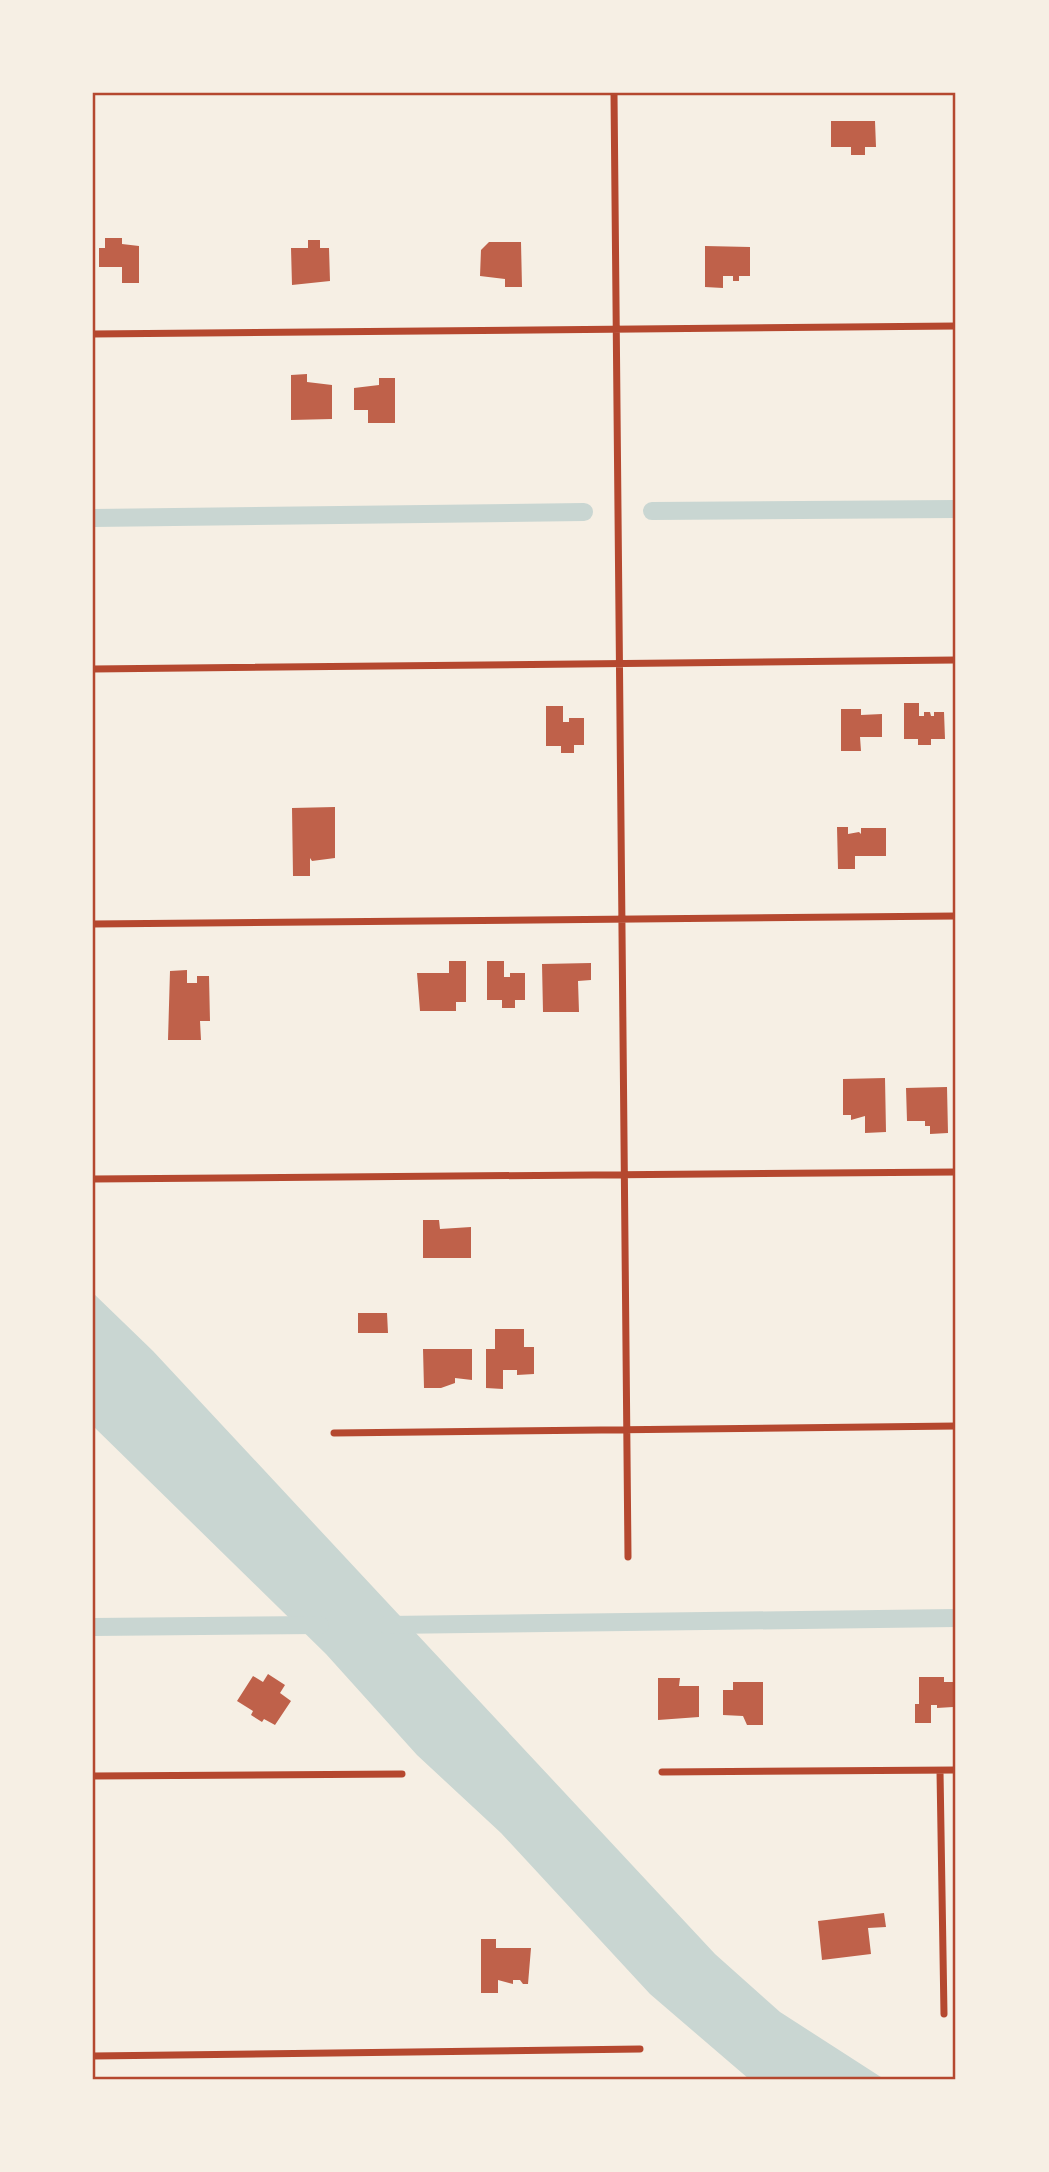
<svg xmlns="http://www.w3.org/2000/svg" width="1049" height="2172" font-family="'DM Sans',sans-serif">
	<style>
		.water { fill: #c9d6d2 }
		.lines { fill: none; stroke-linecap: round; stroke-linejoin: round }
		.canal { stroke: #c9d6d2; stroke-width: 18 }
		.building { fill: #bf614a }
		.minor { stroke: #b5482f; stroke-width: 7 }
		.neatline { fill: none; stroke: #b5482f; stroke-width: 2.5 }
	</style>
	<rect width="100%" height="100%" fill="#f6efe4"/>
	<path class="water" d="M93,1293L153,1351L715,1954L780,2012L884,2079H749L650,1994L501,1833L417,1755L326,1654L93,1426Z"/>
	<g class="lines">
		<path class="canal" d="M652,511L956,509
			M93,518L584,512
			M387,1625L956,1618
			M93,1627L320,1625"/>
	</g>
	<path class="building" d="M831,121H875L876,147H865V155H851V147H831Z
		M105,238H122V244L139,246V283H122V267H99V248H105Z
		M308,240H320V248H329L330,281L292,285L291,248H308Z
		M489,242H521L522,287H505V279L480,276L481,250Z
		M705,246L750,247V276H739V281H733V276H723V288L705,287Z
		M307,374V382L332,385V419L291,420V375Z
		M379,378H395V423H368V410H354V388L379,385Z
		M904,703H919V716H924V712H930L931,716H934V712H944L945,739H931V745H918V739H904Z
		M546,706H563V722H569V718H584V745H574V753H561V746H546Z
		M841,709H861V715L882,714V737H860L861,751H841Z
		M335,807V858L312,861L310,858V876H293L292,808Z
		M837,827H848V834L859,832L861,834V828H886V856H855V869H838Z
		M449,961H466V1002H456V1011H420L417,973H449Z
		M487,961H504V977H510V973H525V1000H515V1008H502V1000H487Z
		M591,963V980L578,981L579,1012H543L542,964Z
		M187,970V983H197V976H209L210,1021H200L201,1040H168L170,971Z
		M885,1078L886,1132L865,1133V1116L851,1120V1115H843V1079Z
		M947,1087L948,1133L930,1134V1126H925V1121H907L906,1088Z
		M423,1220H439L440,1229L471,1227V1258H423Z
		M358,1313H387L388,1333H358Z
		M495,1329H524V1347H534V1374L517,1375V1370H503V1389L486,1388V1349H495Z
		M423,1349H472V1380L455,1378V1383L441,1388H424Z
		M268,1674L285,1685L280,1693L291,1701L275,1725L264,1719L262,1722L251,1715L253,1711L237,1701L253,1676L263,1682Z
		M919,1677H944V1682H953V1707L937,1708V1705H931V1723H915V1704H919Z
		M658,1678H680L679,1686H699V1717L658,1720Z
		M733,1682H763V1725H747L743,1716L723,1715V1690H733Z
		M884,1913L886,1927L868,1928L871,1954L822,1960L818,1921Z
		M481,1939H496V1948H531L528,1984H523L520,1980H513V1984L498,1980V1993H481Z"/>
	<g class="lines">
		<path class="minor" d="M614,93L628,1557
			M93,334L956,326
			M93,669L956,660
			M93,924L956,916
			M93,1179L956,1172
			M334,1433L956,1426
			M940,1771L944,2014
			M662,1772L956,1770
			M93,1776L402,1774
			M93,2056L640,2049"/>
	</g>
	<rect width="1049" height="2172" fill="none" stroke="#f6efe4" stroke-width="189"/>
	<rect x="94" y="94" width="860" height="1984" class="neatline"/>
</svg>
